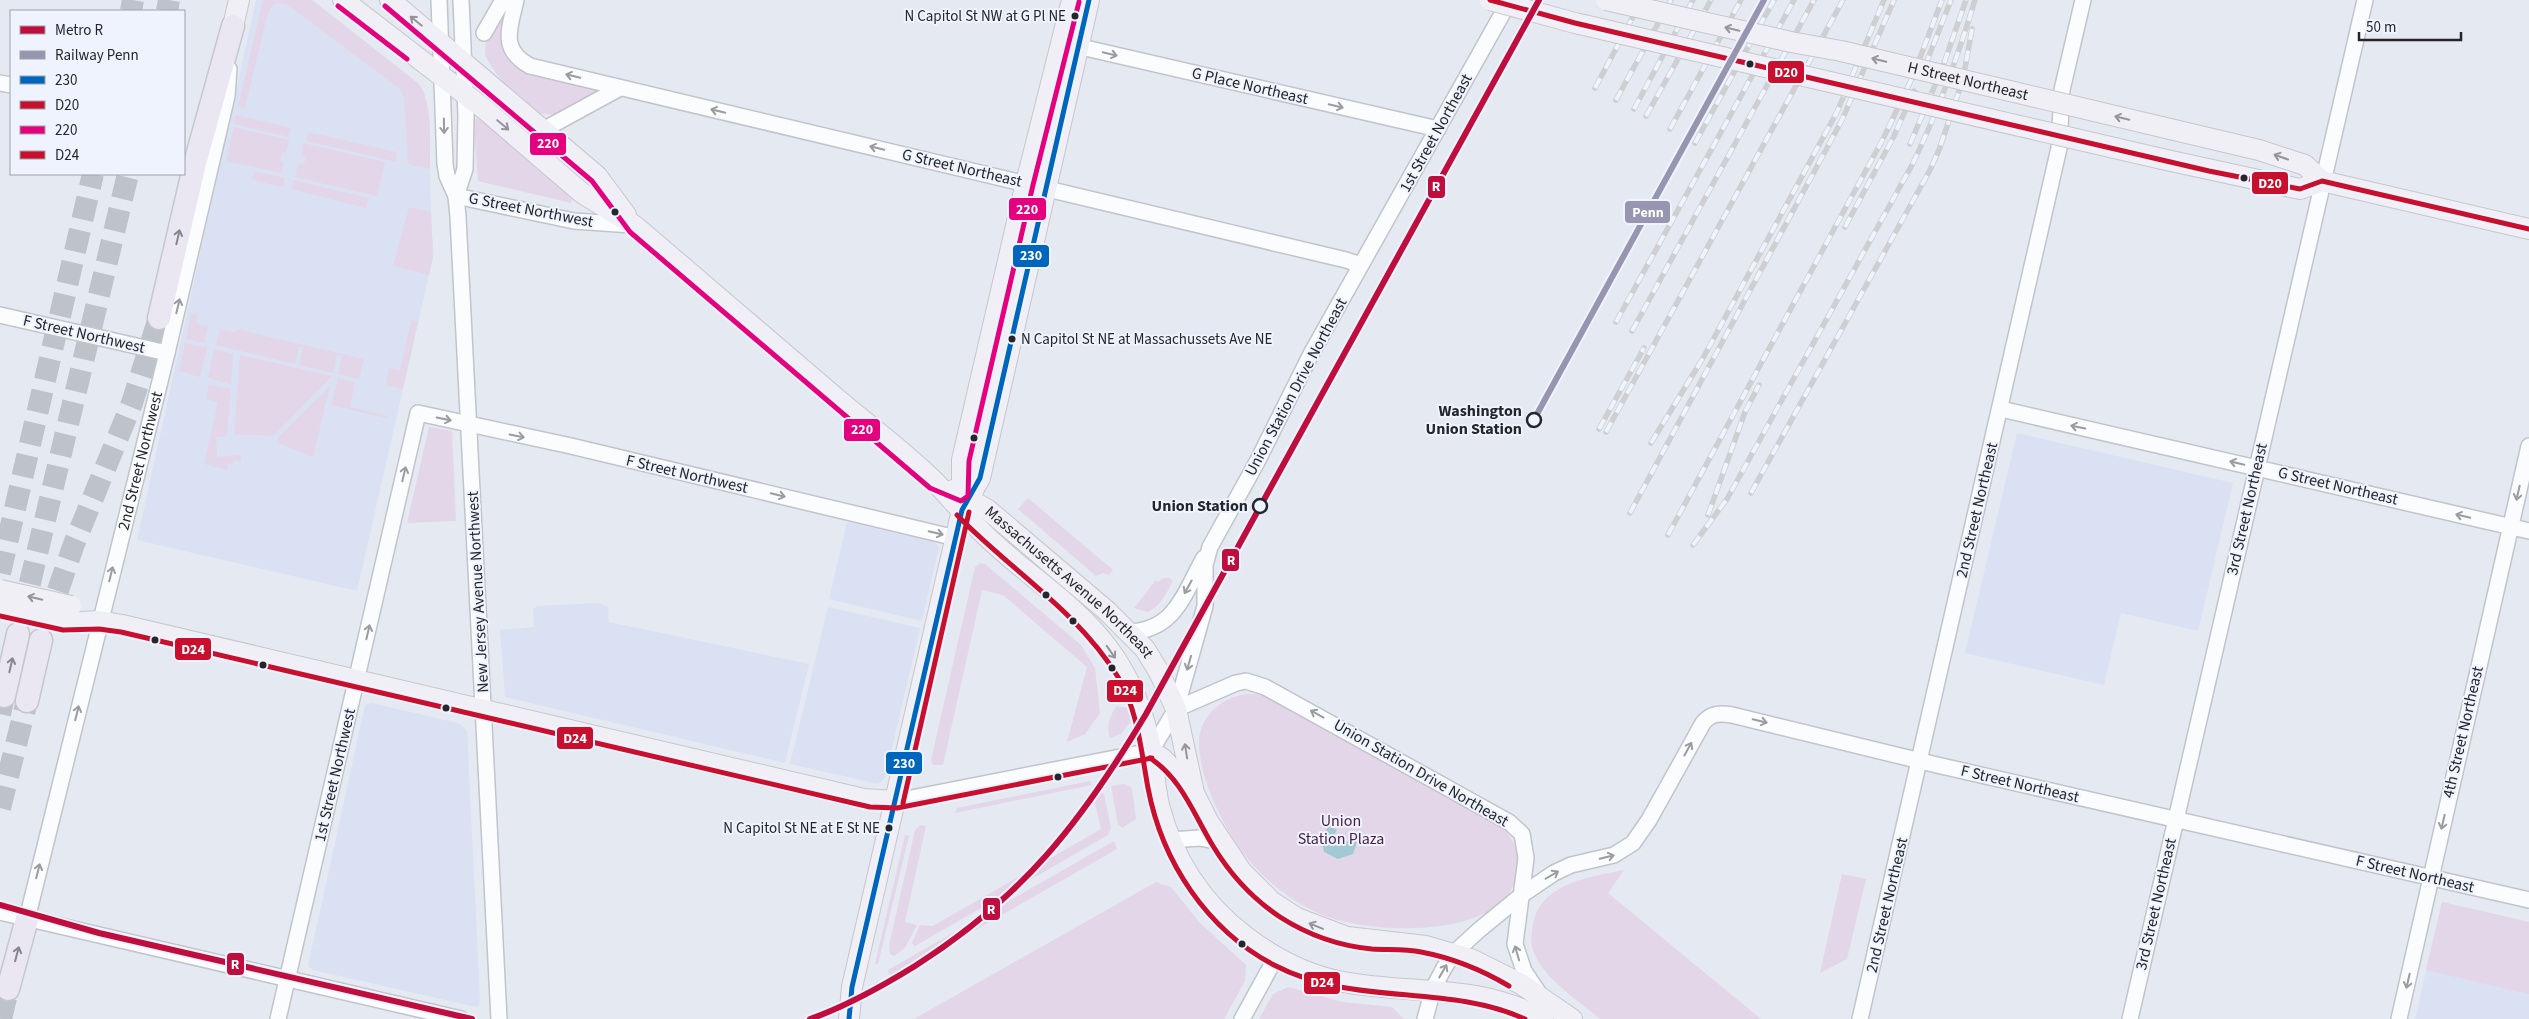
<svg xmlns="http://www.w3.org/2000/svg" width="2529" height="1019" font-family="'Source Sans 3',sans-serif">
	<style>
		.built { fill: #dae1f2 }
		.green { fill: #e3d6e8 }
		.water { fill: #a3cad4 }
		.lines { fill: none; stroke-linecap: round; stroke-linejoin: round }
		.highway-tunnel { stroke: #bec2ca; stroke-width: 22; stroke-dasharray: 22 11; stroke-linecap: butt }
		.minor-casing { stroke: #c2c4cc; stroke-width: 18 }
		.major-casing { stroke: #c5c7cc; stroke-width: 22 }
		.highway-casing { stroke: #c5c7cc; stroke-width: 25 }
		.minor { stroke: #fbfcfd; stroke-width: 15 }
		.major { stroke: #f1eff6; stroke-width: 20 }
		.highway { stroke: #eae7f3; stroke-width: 22 }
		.rail-casing { stroke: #cecfd1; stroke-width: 5.5 }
		.rail { stroke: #eff3fd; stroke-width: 4; stroke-dasharray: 11; stroke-linecap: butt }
		.major-bridge-casing { stroke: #c5c7cc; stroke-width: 22; stroke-linecap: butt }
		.major-bridge { stroke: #f1eff6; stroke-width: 20 }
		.bus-1-casing { stroke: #eff3fd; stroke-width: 9 }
		.bus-2-casing { stroke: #eff3fd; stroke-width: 9 }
		.bus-3-casing { stroke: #eff3fd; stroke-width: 9 }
		.bus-4-casing { stroke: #eff3fd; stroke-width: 9 }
		.bus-1 { stroke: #0065bd; stroke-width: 5 }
		.bus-2 { stroke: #c8102e; stroke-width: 5 }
		.bus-3 { stroke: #e5007d; stroke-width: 5 }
		.bus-4 { stroke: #c8102e; stroke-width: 5 }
		.rail-1-casing { stroke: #eff3fd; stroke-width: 10 }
		.rail-1 { stroke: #9795b0; stroke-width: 6 }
		.metro-1-casing { stroke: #eff3fd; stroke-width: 10 }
		.metro-1 { stroke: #bf0d3e; stroke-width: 6 }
		.oneway { stroke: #95959b }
		.oneway2 { stroke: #9a9c9f }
		.oneway3 { stroke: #878690 }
		.bus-dot { fill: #24262c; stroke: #eff3fd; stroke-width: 2 }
		.stop-dot { fill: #eff3fd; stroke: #24262c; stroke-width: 2.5 }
		.labels { text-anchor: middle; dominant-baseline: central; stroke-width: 4; stroke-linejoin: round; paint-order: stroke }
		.bus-label { font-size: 15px; fill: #24262c; stroke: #eff3fd; text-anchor: end }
		.street-label { font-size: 16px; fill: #24262c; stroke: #eff3fd }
		.stop-label { font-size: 16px; font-weight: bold; fill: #24262c; stroke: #eff3fd; text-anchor: end }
		.park-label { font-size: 16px; fill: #4a2049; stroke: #eff3fd }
		.line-badge { stroke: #eff3fd; stroke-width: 2 }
		.badge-label { font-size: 14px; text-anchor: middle; font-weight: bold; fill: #fff }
	</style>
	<rect width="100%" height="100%" fill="#e5e9f2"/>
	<path class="built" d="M256,0H312L419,84L424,92L427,108L433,257L357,591L137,540Z
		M2017,433L2233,483L2198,631L2121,613L2104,685L1965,653Z
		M847,522L935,542L939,547L922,621L829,599Z
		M600,603L608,607L609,622L809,664L785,763L505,697L500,630L534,627L533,609L537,606Z
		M828,607L920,628L885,778L878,784L790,764Z
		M372,703L458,723L467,730L480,1000L479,1005L476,1007L313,970L308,966L365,705Z
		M2442,902L2529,922V1019H2415Z"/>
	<path class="green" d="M263,0H312L419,84C434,106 429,143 430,169L408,164L404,98L400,89L285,3L274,4L268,12L245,108L238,106Z
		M508,3L505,48L604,89L557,114C549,115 541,115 534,111C523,106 484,63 485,52C485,35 500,17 508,3Z
		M236,115L291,128L289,137L234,124Z
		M479,118L572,198L571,203L478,181L474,123L475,119Z
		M234,127L289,140L286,153L282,152L280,161L284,162L281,173L226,161Z
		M308,132L396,152L397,162L306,141Z
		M303,143L385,162L377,196L295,177L298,164L304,165L306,157L301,155Z
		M254,171L285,178L283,187L252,180Z
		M293,180L369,198L366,208L291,189Z
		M409,207L431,212L433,257L429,275L393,266Z
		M191,313L197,315L196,324L208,326L204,343L186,339Z
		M411,320L418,322L403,389L386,385L389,368L400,370Z
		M220,329L235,332L236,329L364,359L359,379L338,374L342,356L337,355L333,373L299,365L303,347H299L295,364L216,345Z
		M185,343L207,348L200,377L179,371Z
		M214,349L233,354L231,384L208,378Z
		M240,355L332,376L273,436L234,434Z
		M338,378L355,382L350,407L387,416V418L331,405Z
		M209,384L231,389L227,436L216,437L217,457L241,455V462L234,460L233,464L228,463L227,470L204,464L218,402L206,399Z
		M330,386L313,457L277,443L278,438Z
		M429,427L452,431L456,521L407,523Z
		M1028,498L1113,570L1109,575L1103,573L1096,576L1018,509Z
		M981,563L985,564L1081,645L1095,668L1100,713L1085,734L1067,742L1087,667L1003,595L982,590L943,765H933L931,760L975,567Z
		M1164,578H1169L1173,581C1166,593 1162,605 1148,612L1134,608L1156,580L1158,582Z
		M1255,694L1269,696L1497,822C1510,833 1518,847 1518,864C1517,943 1368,935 1320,914C1282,897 1250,868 1229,832C1214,804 1202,779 1199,747C1197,716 1225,692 1255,694Z
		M1116,706L1129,708L1131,721L1121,734L1110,738C1106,726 1110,717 1116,706Z
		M1090,781L1091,785L955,813L957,808Z
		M1125,784L1132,788L1136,819L1122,828L1118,824L1111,786Z
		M1096,790L1104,794L1111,828L1108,835L915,946L912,943L920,925L933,926L1101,829L1092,791Z
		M921,825L926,826L905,922L917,925L905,948L894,956L890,954L889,946L915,830Z
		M905,835L909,836L878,964H875Z
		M1114,841L1117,849L890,979L888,970Z
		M1624,870L1608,893L1761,1019H1600C1580,1002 1545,979 1535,955C1530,946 1531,935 1533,925C1540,883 1590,877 1624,870Z
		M1842,874L1866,879L1847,959L1820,973Z
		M1156,882L1171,887L1199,922L1246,965L1245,981L1224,1019H914Z
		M2442,902L2529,922V994L2426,970Z
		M1288,987L1342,1002L1392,1007L1404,1019H1259L1273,994Z"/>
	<path class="water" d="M1329,826L1337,830L1334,835L1338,837V843L1342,839L1347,842L1349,837L1357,842L1353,854L1338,859L1324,852L1321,837Z"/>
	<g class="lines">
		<path class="highway-tunnel" d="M131,11L133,0
			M167,11L169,0
			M0,573L93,174
			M22,616L128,174
			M47,622L74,544L132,403L159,318
			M0,714L4,696
			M0,808L27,701
			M1,1019L8,989"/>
		<defs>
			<g id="minor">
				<path d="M439,0L445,164L447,176L456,196L458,217L499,1019"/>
				<path d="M516,0C510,28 499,49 530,66L1346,260L1361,265"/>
				<path d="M484,33L503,0"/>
				<path d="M1068,44L1438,129"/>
				<path d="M0,83L11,85"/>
				<path d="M543,130L620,88"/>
				<path d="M456,196L465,169L466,116L461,0"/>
				<path d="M456,196L574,221L632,225"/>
				<path d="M0,315L167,353"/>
				<path d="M2001,409L2529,531"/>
				<path d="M1129,632C1176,630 1184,593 1204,558"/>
				<path d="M1176,709L1236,683L1246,681L1265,687L1509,822L1522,834L1526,858L1515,944L1524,971L1538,992"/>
				<path d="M896,801L1151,751L1176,709L1195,642L1205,606V565L1210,547L1257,462L1311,354L1510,0"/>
				<path d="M1170,840L1200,838L1220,842"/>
				<path d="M0,912L461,1019"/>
				<path id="s1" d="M27,919L167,353L227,96L229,69"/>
				<path d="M278,1019L418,413L571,446L956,538"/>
				<path d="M1242,1019L1276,957"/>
				<path d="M1425,1019L1433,989L1444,968L1454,953L1479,930L1523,894L1554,873L1571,865L1614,855L1633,843L1649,820L1703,723C1711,713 1720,713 1732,715L1937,765L2529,900"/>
				<path d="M1860,1019L2059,148L2062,90L2083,0"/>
				<path d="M2130,1019L2365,0"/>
				<path d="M2399,1019L2529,446"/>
			</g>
			<g id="major">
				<path d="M343,0L483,108L582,193L635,226C702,283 768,340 835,397C869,426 906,453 937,484C952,500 966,516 981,531C1021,572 1074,602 1108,648C1132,680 1145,715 1152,754C1154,771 1155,788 1159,805C1172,857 1202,904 1245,936C1275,959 1306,975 1343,982C1413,995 1476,983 1543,1019"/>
				<path d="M390,0L597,176L626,215"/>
				<path d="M233,26L239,0"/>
				<path d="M2170,129L2259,150L2305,165L2322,181"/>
				<path d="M2162,159L2300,189L2322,181L2529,229"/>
				<path id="s2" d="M953,490L988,510L1107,611L1145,649L1159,672L1176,709L1194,793L1208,821L1242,872L1272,902L1297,918L1347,937L1426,946L1471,959L1521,984L1572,1019"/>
				<path d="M963,508L980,478L1089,0"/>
				<path d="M64,623L99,621L122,625L864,799L896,801"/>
				<path d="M1151,751L1163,759L1193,791"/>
				<path d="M849,1019L852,987L962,510V460L1026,183L1072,0"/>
			</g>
			<path id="highway" d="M159,318L195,163L233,26
				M4,696L18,634
				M27,701L41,640
				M8,989L27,919"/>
		</defs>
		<use href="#minor" class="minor-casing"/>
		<use href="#major" class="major-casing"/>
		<use href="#highway" class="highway-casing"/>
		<use href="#minor" class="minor"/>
		<use href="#major" class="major"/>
		<use href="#highway" class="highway"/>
		<defs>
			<path id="rail" d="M1925,66L1951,0
				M1595,88L1642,0
				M1616,100L1671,0
				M1634,109L1693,0
				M1646,116L1711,0
				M1670,129L1741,0
				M1695,143L1774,0
				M1910,144L1942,69L1966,0
				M1845,227L1894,136L1914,91
				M1616,322L1794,0
				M1632,331L1814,0
				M1599,429L1644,348
				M1606,432L1843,0
				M1651,443L1703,358L1837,112L1884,0
				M1751,493L1930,170L1939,150L1963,79L1972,29
				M1630,513L1842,120L1894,0
				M1708,515L1745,412L1759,385
				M1668,535L1884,137L1913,76L1942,0
				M1693,545L1727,499L1912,165C1938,112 1958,56 1975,0"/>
		</defs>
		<use href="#rail" class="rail-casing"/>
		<use href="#rail" class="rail"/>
		<defs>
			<g id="major-bridge">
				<path d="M1490,0L1575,23L2162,159"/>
				<path id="s3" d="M1606,0L1791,42L1841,51L2170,129"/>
				<path d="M0,590L71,606"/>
				<path d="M0,608L64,623"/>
			</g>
		</defs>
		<use href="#major-bridge" class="major-bridge-casing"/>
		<use href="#major-bridge" class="major-bridge"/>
		<defs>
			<path id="bus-1" d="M849,1019L852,987L962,510L980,478L1089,0"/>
			<path id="bus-2" d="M1490,0L1575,23L2209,171L2300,189L2322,181L2529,229"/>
			<path id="bus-3" d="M338,6L407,59
				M385,6L592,181L630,232L930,488L961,501L968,496L969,461L1033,185L1079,2"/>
			<path id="bus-4" d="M957,515C1009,569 1078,611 1118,677C1138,711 1141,750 1148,788C1162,862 1207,930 1274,965C1354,1007 1445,983 1525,1019
				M0,616L63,630L99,629L121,632L870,807L897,808L1152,758
				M1150,758C1182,779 1194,815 1213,846C1230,874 1253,899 1280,917C1308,935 1340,946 1372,949C1389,950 1405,949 1421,952C1453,958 1482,970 1509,986
				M903,803L969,512"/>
		</defs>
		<use href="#bus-1" class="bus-1-casing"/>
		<use href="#bus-2" class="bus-2-casing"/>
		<use href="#bus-3" class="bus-3-casing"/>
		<use href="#bus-4" class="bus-4-casing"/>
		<use href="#bus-1" class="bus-1"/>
		<use href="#bus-2" class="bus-2"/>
		<use href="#bus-3" class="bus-3"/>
		<use href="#bus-4" class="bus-4"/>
		<defs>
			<path id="rail-1" d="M1531,425L1764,0"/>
		</defs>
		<use href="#rail-1" class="rail-1-casing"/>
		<use href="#rail-1" class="rail-1"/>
		<defs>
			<path id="metro-1" d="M0,905L99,933L472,1019
				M810,1019C847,1006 881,987 915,966C1023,897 1081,823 1146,714L1539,0"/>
		</defs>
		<use href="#metro-1" class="metro-1-casing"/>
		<use href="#metro-1" class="metro-1"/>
	</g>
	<defs><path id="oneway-shaft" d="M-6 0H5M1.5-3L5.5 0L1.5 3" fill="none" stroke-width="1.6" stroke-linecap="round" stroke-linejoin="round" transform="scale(1.25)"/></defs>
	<g class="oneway">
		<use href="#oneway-shaft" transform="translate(416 21) rotate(-141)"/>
		<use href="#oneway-shaft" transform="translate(1732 29) rotate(-167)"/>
		<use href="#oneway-shaft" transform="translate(1879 60) rotate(-167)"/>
		<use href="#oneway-shaft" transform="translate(2122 118) rotate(-167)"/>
		<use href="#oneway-shaft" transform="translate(503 125) rotate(40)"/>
		<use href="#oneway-shaft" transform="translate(2281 157) rotate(-161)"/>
		<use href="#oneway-shaft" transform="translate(35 598) rotate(-167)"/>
		<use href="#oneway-shaft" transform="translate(1111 652) rotate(55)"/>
		<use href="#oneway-shaft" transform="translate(1186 751) rotate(-99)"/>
		<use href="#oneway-shaft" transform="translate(1316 926) rotate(-158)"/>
	</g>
	<g class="oneway2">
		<use href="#oneway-shaft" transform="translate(1110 54) rotate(13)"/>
		<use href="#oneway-shaft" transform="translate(573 76) rotate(-167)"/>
		<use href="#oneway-shaft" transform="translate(1336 106) rotate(13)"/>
		<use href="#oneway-shaft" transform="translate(718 111) rotate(-167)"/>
		<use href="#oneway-shaft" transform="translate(444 126) rotate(89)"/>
		<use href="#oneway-shaft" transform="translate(877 148) rotate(-167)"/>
		<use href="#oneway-shaft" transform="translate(178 306) rotate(-77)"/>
		<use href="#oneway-shaft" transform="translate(444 419) rotate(12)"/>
		<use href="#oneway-shaft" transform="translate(2078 427) rotate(-168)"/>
		<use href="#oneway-shaft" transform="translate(517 436) rotate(11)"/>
		<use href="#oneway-shaft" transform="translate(2237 463) rotate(-167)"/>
		<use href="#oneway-shaft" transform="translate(404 474) rotate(-77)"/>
		<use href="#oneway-shaft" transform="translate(2518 493) rotate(103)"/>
		<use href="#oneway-shaft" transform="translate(778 495) rotate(13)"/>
		<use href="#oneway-shaft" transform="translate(2463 516) rotate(-167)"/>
		<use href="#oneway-shaft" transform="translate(936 533) rotate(14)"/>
		<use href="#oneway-shaft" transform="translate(111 574) rotate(-76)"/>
		<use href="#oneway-shaft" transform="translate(1188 587) rotate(119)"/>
		<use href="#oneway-shaft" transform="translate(368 632) rotate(-77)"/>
		<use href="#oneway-shaft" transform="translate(1189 663) rotate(106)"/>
		<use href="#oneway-shaft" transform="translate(77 713) rotate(-76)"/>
		<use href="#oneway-shaft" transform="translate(1317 714) rotate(-151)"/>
		<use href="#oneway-shaft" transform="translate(1760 721) rotate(14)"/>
		<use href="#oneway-shaft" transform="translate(1688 749) rotate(-61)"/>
		<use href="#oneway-shaft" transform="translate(2443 822) rotate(103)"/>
		<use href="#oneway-shaft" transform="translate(1607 857) rotate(-14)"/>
		<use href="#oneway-shaft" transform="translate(38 871) rotate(-76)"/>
		<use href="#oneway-shaft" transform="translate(1552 875) rotate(-30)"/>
		<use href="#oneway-shaft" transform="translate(1517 953) rotate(-106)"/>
		<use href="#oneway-shaft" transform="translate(1443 971) rotate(-60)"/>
		<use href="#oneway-shaft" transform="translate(2408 981) rotate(103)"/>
	</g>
	<g class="oneway3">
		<use href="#oneway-shaft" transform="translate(178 237) rotate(-77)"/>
		<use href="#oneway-shaft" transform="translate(11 665) rotate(-77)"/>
		<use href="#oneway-shaft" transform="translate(17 954) rotate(-75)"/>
	</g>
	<g class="bus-dot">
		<circle cx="1075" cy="16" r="4.5"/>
		<circle cx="1750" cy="64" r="4.5"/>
		<circle cx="2244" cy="178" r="4.5"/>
		<circle cx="615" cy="212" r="4.5"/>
		<circle cx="1012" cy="339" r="4.5"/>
		<circle cx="974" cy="438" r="4.5"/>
		<circle cx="1046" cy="595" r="4.5"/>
		<circle cx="1073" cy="621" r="4.5"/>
		<circle cx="155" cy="640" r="4.5"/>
		<circle cx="263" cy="665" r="4.5"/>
		<circle cx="1112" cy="668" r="4.5"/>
		<circle cx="446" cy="708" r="4.5"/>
		<circle cx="1058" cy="777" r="4.5"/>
		<circle cx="889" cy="828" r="4.5"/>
		<circle cx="1242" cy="944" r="4.5"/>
	</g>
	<g class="stop-dot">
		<circle cx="1534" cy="420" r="7"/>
		<circle cx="1260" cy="506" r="7"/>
	</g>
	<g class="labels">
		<g class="bus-label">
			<text x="1066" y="16">N Capitol St NW at G Pl NE</text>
			<text x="1021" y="339" text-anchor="start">N Capitol St NE at Massachussets Ave NE</text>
			<text x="880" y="828">N Capitol St NE at E St NE</text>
		</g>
		<g class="street-label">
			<text stroke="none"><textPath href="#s3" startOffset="371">H Street Northeast</textPath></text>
			<text transform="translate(1250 86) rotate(13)">G Place Northeast</text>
			<text transform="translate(1436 133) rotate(-61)">1st Street Northeast</text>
			<text transform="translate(962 168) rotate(13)">G Street Northeast</text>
			<text transform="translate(531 210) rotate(11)">G Street Northwest</text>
			<text transform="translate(84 334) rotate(13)">F Street Northwest</text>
			<text transform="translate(1296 387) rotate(-62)">Union Station Drive Northeast</text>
			<text stroke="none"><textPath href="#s1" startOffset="472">2nd Street Northwest</textPath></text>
			<text transform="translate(687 474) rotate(13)">F Street Northwest</text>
			<text transform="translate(2338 486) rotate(13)">G Street Northeast</text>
			<text transform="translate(2247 509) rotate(-77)">3rd Street Northeast</text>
			<text transform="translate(1977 510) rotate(-77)">2nd Street Northeast</text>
			<text stroke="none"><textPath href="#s2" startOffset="149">Massachusetts Avenue Northeast</textPath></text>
			<text transform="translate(478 592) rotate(-93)">New Jersey Avenue Northwest</text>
			<text transform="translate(2463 732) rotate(-77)">4th Street Northeast</text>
			<text transform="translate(1421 773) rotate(30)">Union Station Drive Northeast</text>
			<text transform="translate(335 775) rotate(-77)">1st Street Northwest</text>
			<text transform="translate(2020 784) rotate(13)">F Street Northeast</text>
			<text transform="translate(2415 874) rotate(13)">F Street Northeast</text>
			<text transform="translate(2156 904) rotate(-77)">3rd Street Northeast</text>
			<text transform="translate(1887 905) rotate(-77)">2nd Street Northeast</text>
		</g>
		<g class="stop-label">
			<text x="1522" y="411">Washington<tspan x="1522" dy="18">Union Station</tspan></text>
			<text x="1248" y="506">Union Station</text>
		</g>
		<g class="park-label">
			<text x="1341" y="821">Union<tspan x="1341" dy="18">Station Plaza</tspan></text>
		</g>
	</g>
	<g class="line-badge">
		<rect x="1767" y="60" width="38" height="24" rx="5" fill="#c8102e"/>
		<rect x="529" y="132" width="38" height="24" rx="5" fill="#e5007d"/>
		<rect x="2251" y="171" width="38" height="24" rx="5" fill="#c8102e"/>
		<rect x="1427" y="175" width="19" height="24" rx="5" fill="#bf0d3e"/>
		<rect x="1008" y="197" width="39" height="24" rx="5" fill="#e5007d"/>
		<rect x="1624" y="200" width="47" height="24" rx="5" fill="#9795b0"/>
		<rect x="1012" y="244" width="38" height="24" rx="5" fill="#0065bd"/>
		<rect x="843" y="418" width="38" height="24" rx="5" fill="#e5007d"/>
		<rect x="1221" y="548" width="19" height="24" rx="5" fill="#bf0d3e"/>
		<rect x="174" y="637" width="38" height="24" rx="5" fill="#c8102e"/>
		<rect x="1106" y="679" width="38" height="24" rx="5" fill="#c8102e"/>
		<rect x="556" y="726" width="38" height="24" rx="5" fill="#c8102e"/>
		<rect x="885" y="751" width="38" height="24" rx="5" fill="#0065bd"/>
		<rect x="982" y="897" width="19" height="24" rx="5" fill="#bf0d3e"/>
		<rect x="226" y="952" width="19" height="24" rx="5" fill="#bf0d3e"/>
		<rect x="1303" y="971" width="38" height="24" rx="5" fill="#c8102e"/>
	</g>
	<g class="badge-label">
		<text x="1786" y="77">D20</text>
		<text x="548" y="148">220</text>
		<text x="2270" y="188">D20</text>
		<text x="1436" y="191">R</text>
		<text x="1027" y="214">220</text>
		<text x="1648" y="217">Penn</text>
		<text x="1031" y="260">230</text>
		<text x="862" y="434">220</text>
		<text x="1231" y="565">R</text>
		<text x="193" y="654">D24</text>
		<text x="1125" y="695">D24</text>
		<text x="575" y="743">D24</text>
		<text x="904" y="768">230</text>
		<text x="991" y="914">R</text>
		<text x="235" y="969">R</text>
		<text x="1322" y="987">D24</text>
	</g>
	<rect x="10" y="10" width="175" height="165" fill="#eff3fd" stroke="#9ea1a9"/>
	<rect x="20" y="26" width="25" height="8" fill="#bf0d3e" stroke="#9ea1a9"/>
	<text x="55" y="35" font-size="15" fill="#24262c">Metro R</text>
	<rect x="20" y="51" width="25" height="8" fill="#9795b0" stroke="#9ea1a9"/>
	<text x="55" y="60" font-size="15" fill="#24262c">Railway Penn</text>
	<rect x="20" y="76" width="25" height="8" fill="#0065bd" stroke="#9ea1a9"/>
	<text x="55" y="85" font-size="15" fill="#24262c">230</text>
	<rect x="20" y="101" width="25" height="8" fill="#c8102e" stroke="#9ea1a9"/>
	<text x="55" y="110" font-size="15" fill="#24262c">D20</text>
	<rect x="20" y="126" width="25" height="8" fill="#e5007d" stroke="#9ea1a9"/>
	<text x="55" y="135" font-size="15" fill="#24262c">220</text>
	<rect x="20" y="151" width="25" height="8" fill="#c8102e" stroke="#9ea1a9"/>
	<text x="55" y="160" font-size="15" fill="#24262c">D24</text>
	<path d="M2359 32v8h102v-8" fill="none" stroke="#24262c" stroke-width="2.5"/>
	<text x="2366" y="32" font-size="15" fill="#24262c" stroke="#eff3fd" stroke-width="4" paint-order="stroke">50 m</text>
</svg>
